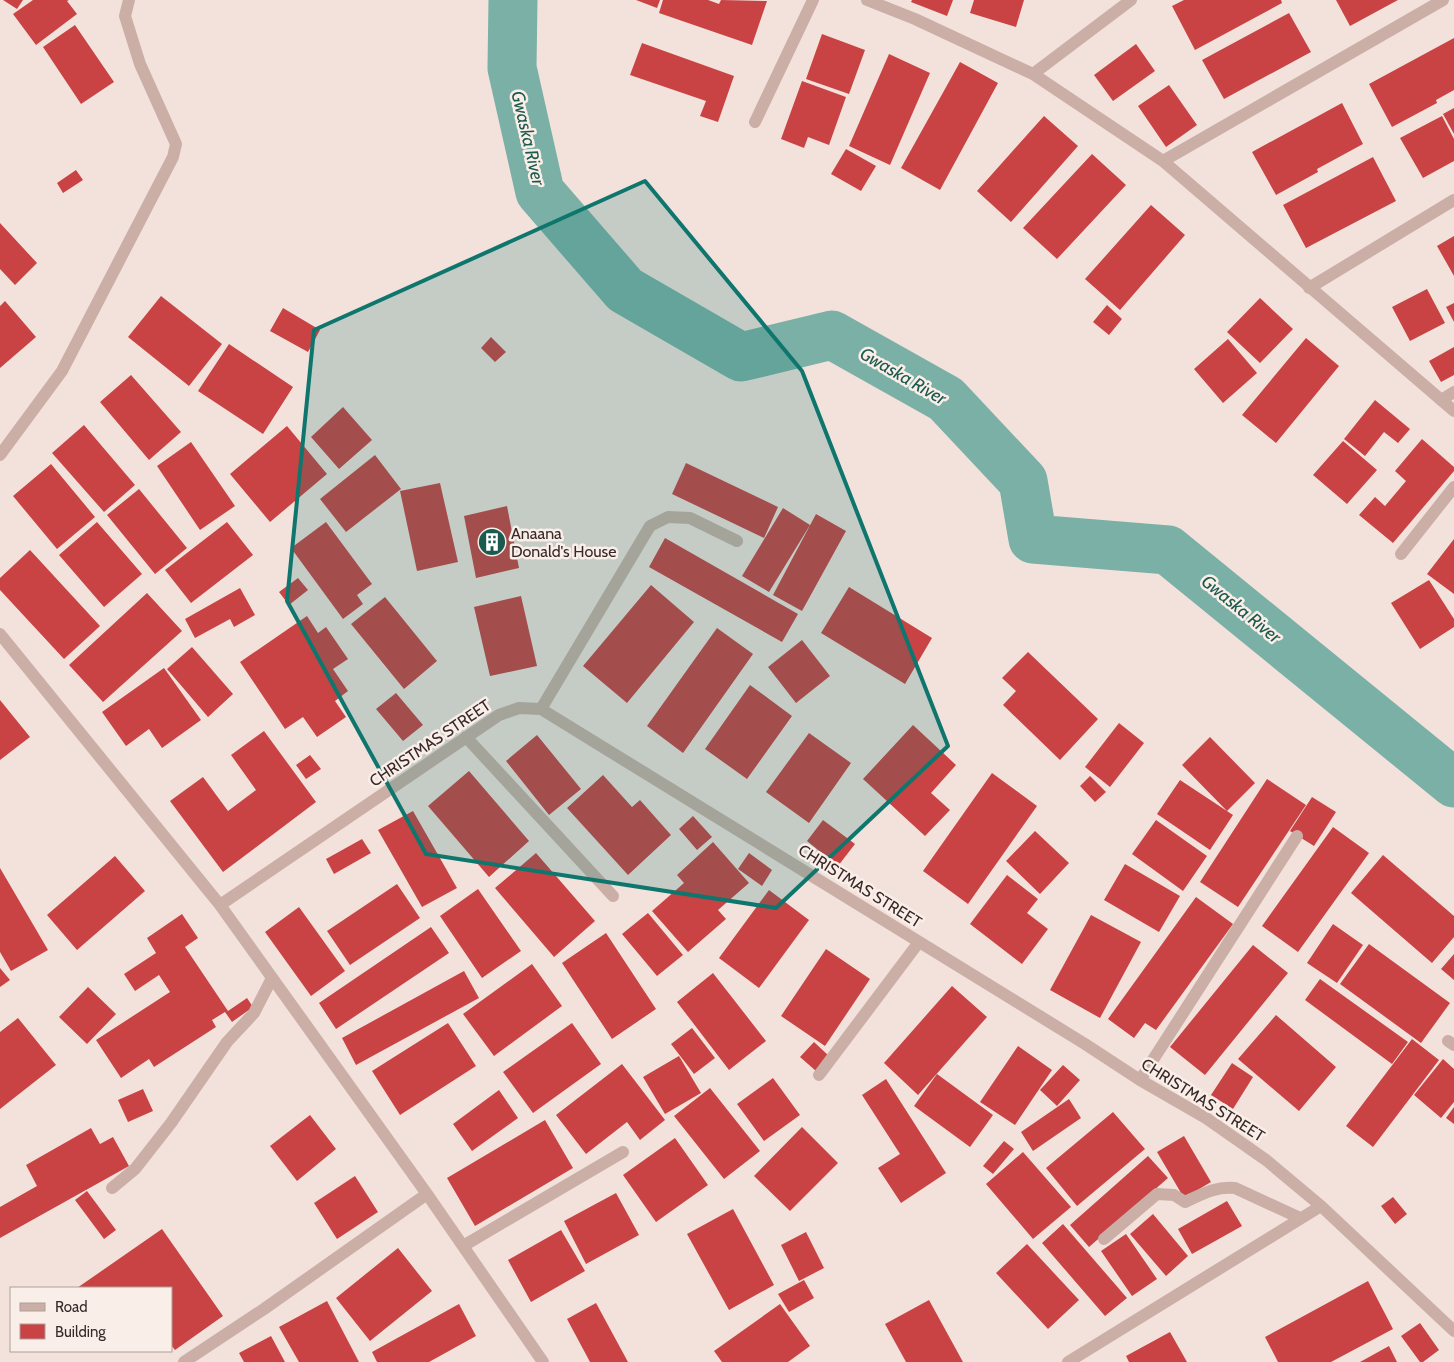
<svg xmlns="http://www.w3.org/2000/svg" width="1454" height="1362" font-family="Cabin,sans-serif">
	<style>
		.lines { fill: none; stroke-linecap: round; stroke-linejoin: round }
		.river { stroke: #7ab0a5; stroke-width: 49 }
		.building { fill: #c94344 }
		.minor { stroke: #cbafa7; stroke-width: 12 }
		.marked { fill: #0f766e; fill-opacity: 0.2; stroke: #0f766e; stroke-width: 4; stroke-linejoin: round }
		.labels { text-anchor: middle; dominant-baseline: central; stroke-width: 5; stroke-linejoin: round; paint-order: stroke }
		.poi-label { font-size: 16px; fill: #372928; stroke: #faeee8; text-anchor: start }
		.street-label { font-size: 16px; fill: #372928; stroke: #faeee8 }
		.water-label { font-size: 18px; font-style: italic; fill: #1c5a4f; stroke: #faeee8 }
	</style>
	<rect width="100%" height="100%" fill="#f3e2dc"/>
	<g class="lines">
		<path class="river" d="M513,0L512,68L540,192L625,290L741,357L832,335L946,399L1023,481L1033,539L1168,550L1454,783"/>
	</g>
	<path class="building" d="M3,0H23L17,9Z
		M33,0H69L67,1L77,14L36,45L13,14Z
		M636,0H660L657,8Z
		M663,0H708L719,4L721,0L767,1L752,45L659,13Z
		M912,0H953L947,16L911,2Z
		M974,0H1024L1016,27L970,13Z
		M1184,0H1281L1282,3L1195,50L1172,6Z
		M1336,0H1398L1350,26Z
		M1289,13L1311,52L1224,99L1202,60Z
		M75,25L114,82L81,104L43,47Z
		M822,34L865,50L849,94L806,79Z
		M1454,38V90L1436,100L1437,103L1392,127L1369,84Z
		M642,43L734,76L718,122L700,116L706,101L630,75Z
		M1136,44L1155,71L1113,101L1094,75Z
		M889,54L930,73L890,165L849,146Z
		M960,62L998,83L940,190L901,168Z
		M802,81L846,97L829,145L808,137L804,148L781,139Z
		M1169,85L1197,125L1166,147L1138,106Z
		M1342,103L1363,144L1317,169L1318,172L1276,195L1252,152Z
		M1454,108V134L1443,114Z
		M1044,116L1078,146L1011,222L977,191Z
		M1442,116L1454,139V161L1423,178L1400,138Z
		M846,149L876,166L861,191L831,174Z
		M1092,154L1126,185L1057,259L1023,228Z
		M1373,157L1396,201L1306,248L1283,205Z
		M76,170L83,180L63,193L57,183Z
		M1151,205L1185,235L1120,310L1085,279Z
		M0,223L37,263L15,285L0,269Z
		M1454,236V276L1437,246Z
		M1427,289L1445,323L1410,341L1392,307Z
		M161,296L222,344L189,386L128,337Z
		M1260,298L1293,329L1260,363L1227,332Z
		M5,301L36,337L0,368V306Z
		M1454,303V322L1446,307Z
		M1107,305L1122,319L1109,335L1093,322Z
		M283,308L320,330L308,352L270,331Z
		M491,337L506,352L495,362L481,348Z
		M1306,338L1339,366L1276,443L1242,415Z
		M1228,339L1257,373L1223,403L1194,369Z
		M229,344L293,387L263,434L198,391Z
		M1454,347V375L1441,382L1429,361Z
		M131,375L181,432L149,460L100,402Z
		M1375,400L1410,429L1398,443L1384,432L1365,456L1344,439Z
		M343,407L372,440L339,469L311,437Z
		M84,425L135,485L104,512L52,453Z
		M287,426L327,474L270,522L230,474Z
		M1422,439L1454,467V471L1393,543L1359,515L1375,497L1385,506L1406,481L1395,471Z
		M1343,441L1377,470L1347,504L1313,475Z
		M191,442L235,506L200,530L157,466Z
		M375,455L401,489L346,532L320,499Z
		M686,463L778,507L764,538L672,494Z
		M51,464L95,517L57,549L13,496Z
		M440,483L458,562L417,571L400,491Z
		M139,489L187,548L155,574L107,515Z
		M507,506L519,568L476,578L464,516Z
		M783,508L810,525L769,592L742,576Z
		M816,514L846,531L802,611L773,595Z
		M97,522L142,574L104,607L59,555Z
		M227,522L253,555L191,603L165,570Z
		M326,522L372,584L357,595L363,604L343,619L291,548Z
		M665,538L798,614L782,642L649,567Z
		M1454,539V594L1427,574Z
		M30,550L100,626L64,659L0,590V578Z
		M298,578L308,590L289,605L279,592Z
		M1429,580L1454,619V627L1420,649L1391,603Z
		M651,585L694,622L627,703L583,666Z
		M849,587L932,638L905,684L821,633Z
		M240,588L255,615L234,627L230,619L195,638L185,619Z
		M147,593L182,631L103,702L69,665Z
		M521,596L537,666L490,676L474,607Z
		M385,597L437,661L404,689L351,624Z
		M307,616L318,633L326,627L348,659L333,669L348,691L335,701L346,717L317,737L303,717L285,729L240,662Z
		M717,628L753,654L683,753L647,726Z
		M802,640L830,676L796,703L768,667Z
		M192,647L233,694L208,717L167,669Z
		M1028,652L1098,719L1060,760L1003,705L1016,691L1002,678Z
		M164,668L201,720L162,748L149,729L126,746L102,712Z
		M750,685L792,716L747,779L705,749Z
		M396,693L423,725L403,741L376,709Z
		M0,700L30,737L0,760Z
		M1119,723L1144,743L1110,787L1085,767Z
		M913,725L956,765L931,793L950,810L925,836L863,779Z
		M264,731L316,802L223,872L170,801L203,777L228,811L256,790L231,755Z
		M809,733L851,763L809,823L766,792Z
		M537,735L581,789L549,815L506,761Z
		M1210,737L1255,783L1227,811L1182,765Z
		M310,755L321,769L306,779L296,765Z
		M469,771L529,841L489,877L428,806Z
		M992,773L1037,806L968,904L923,871Z
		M603,775L632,807L640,800L671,835L628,875L567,808Z
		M1090,776L1106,792L1095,802L1080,786Z
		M1267,779L1306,805L1238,907L1200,882Z
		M1180,780L1233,815L1210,850L1157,814Z
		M1312,797L1336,812L1314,846L1290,831Z
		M413,811L457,888L422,907L378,830Z
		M693,816L712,837L697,850L679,829Z
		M823,820L855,844L838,866L807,841Z
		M1156,820L1207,856L1183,891L1132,854Z
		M1333,827L1369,853L1298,952L1262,926Z
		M1035,831L1069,863L1040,894L1006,861Z
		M362,839L371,853L334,874L326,859Z
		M713,842L749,883L718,910L726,919L688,952L652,911L684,883L677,875Z
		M536,853L595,921L554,957L495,888Z
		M749,853L772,870L762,886L738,869Z
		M1383,855L1454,916V937L1432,963L1351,893Z
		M115,856L145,891L77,950L47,915Z
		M1125,864L1180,896L1159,932L1104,900Z
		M0,868L48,950L11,971L0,952Z
		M1007,875L1038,899L1027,913L1048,929L1022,964L970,924Z
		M397,884L420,918L350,965L327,931Z
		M478,889L521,951L482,978L440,916Z
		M769,890L809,920L759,988L719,958Z
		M1196,897L1233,924L1156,1030L1145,1023L1134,1038L1108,1019Z
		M299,907L345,971L311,996L265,932Z
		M648,913L683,955L657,976L622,934Z
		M182,914L198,938L185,947L228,1011L247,998L253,1007L232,1022L225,1012L212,1020L216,1027L154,1067L149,1059L121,1078L96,1040L170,992L159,975L135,991L124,974L156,953L147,938Z
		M1091,915L1141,942L1100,1018L1050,990Z
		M1333,924L1363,945L1337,983L1307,963Z
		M431,927L449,953L336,1029L319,1003Z
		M606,933L656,1009L612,1039L562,963Z
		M1369,944L1450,1003L1421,1043L1340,984Z
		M1253,945L1288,973L1205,1075L1170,1047Z
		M826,949L870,979L825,1046L781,1016Z
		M1454,954V980L1441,969Z
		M532,964L562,1006L494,1056L463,1014Z
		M0,968L10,980L0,987Z
		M464,971L479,998L356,1065L342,1038Z
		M713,973L766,1041L729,1070L677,1002Z
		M1320,979L1408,1042L1392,1064L1305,1000Z
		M952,986L987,1017L918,1095L884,1063Z
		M88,987L116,1014L87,1044L59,1017Z
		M1276,1015L1336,1067L1299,1111L1238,1059Z
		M18,1018L56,1065L0,1109V1032Z
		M448,1023L476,1066L400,1115L372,1071Z
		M572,1023L601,1064L533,1113L503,1072Z
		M692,1028L715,1058L694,1074L671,1044Z
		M1412,1039L1439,1060L1373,1147L1346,1126Z
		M814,1042L829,1056L816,1071L800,1057Z
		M1018,1046L1052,1070L1015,1125L980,1102Z
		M679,1056L701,1093L665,1114L643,1077Z
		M1443,1059L1454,1069V1102L1441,1118L1414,1095Z
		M1232,1063L1253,1077L1233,1109L1211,1095Z
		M622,1064L665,1120L640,1140L627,1122L586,1154L556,1115Z
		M1063,1065L1080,1080L1057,1106L1040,1090Z
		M937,1074L993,1115L970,1147L914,1106Z
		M773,1078L800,1115L764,1141L737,1104Z
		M886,1079L946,1173L901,1203L878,1168L900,1154L862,1095Z
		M710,1088L760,1151L724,1179L674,1116Z
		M143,1089L153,1111L128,1122L118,1100Z
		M499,1090L518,1118L472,1151L453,1124Z
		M1069,1099L1081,1118L1033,1151L1021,1132Z
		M1454,1107V1124L1446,1118Z
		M1113,1112L1145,1149L1077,1206L1046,1168Z
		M310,1115L336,1149L297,1181L270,1146Z
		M545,1120L573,1168L475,1226L447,1178Z
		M802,1127L838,1163L790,1211L754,1176Z
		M91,1128L100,1144L113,1137L129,1166L0,1238V1207L37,1186L26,1165Z
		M1184,1136L1211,1182L1184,1198L1157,1152Z
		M675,1138L708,1185L656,1222L623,1175Z
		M1004,1141L1014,1149L993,1174L983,1166Z
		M1023,1152L1071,1207L1033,1239L986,1184Z
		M1148,1156L1168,1178L1089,1247L1070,1225Z
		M355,1176L378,1212L337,1239L314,1203Z
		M87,1191L116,1230L104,1239L75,1200Z
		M616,1193L639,1235L586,1264L564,1221Z
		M1393,1197L1407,1214L1395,1224L1381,1206Z
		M1227,1201L1242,1226L1192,1254L1178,1229Z
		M733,1209L774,1285L729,1310L687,1234Z
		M1153,1214L1188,1256L1166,1276L1130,1234Z
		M1063,1224L1127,1298L1105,1316L1042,1243Z
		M162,1229L223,1316L175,1350L171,1345V1288H77Z
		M561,1230L585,1271L531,1302L508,1260Z
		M806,1232L824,1268L799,1281L781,1245Z
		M1126,1234L1157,1279L1132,1296L1101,1251Z
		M1027,1244L1079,1300L1048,1329L996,1273Z
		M398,1248L432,1291L370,1341L336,1298Z
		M804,1280L814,1298L789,1312L778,1294Z
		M1368,1281L1393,1329L1331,1362H1278L1265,1337Z
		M929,1300L963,1362H906L885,1324Z
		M327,1301L359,1362H299L279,1327Z
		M596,1303L628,1362H590L567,1319Z
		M459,1304L476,1336L429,1362H377L372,1352Z
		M780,1304L810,1346L788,1362H722L714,1351Z
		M1420,1323L1439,1350L1423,1362H1420L1401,1336Z
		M1170,1332L1187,1362H1129L1126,1356Z
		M271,1336L285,1362H244L239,1353Z
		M1389,1346L1397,1362H1360Z"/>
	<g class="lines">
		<path class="minor" d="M867,0L915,19L1033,74L1163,161L1454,411
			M1033,74L1131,0
			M755,122L813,0
			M1163,161L1443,0
			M1309,288L1454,200
			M1441,400L1454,392
			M0,455L62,371L173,157L176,144L140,64L125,16L129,0
			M1401,554L1454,487
			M0,634L220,905L427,1194L543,1362
			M541,709L650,526L668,517L690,518L737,541
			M466,737L613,896
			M220,905L499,715L519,708L541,709L1085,1044L1140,1080L1206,1118L1266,1160L1321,1206L1454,1331
			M1448,1041L1454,1045
			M819,1075L919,942
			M1140,1080L1297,836
			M112,1188L135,1169L171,1123L227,1042L254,1013L272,978
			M1104,1239L1157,1194L1174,1195L1185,1202C1202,1194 1216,1186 1235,1188L1300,1218
			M463,1246L623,1152
			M184,1362L264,1309L427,1194
			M1068,1362L1321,1206"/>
	</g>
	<path class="marked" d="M645,181L802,371L948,746L776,908L426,854L287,601L314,330Z"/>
	<defs>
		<symbol id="building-disc" viewBox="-11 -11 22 22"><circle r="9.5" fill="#1c5a4f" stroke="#faeee8"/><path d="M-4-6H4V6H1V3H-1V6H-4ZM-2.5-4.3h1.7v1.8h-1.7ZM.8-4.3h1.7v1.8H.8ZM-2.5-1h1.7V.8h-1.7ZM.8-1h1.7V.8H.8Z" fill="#fff"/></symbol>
	</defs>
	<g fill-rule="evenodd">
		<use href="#building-disc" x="476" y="526" width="32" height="32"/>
	</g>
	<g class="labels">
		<g class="poi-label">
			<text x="511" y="533">Anaana<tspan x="511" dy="18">Donald's House</tspan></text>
		</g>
		<g class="street-label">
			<text transform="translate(430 743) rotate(-34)">CHRISTMAS STREET</text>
			<text transform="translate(860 886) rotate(32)">CHRISTMAS STREET</text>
			<text transform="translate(1203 1100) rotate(32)">CHRISTMAS STREET</text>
		</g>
		<g class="water-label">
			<text transform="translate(528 138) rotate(77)">Gwaska River</text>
			<text transform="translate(903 376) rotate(30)">Gwaska River</text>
			<text transform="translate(1241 609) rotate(39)">Gwaska River</text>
		</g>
	</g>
	<rect x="10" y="1287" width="162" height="65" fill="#faeee8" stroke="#ac9f9b"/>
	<rect x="20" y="1303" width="25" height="8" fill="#cbafa7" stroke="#ac9f9b"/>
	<text x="55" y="1312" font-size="15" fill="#372928">Road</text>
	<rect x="20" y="1324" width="25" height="15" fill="#c94344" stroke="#ac9f9b"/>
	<text x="55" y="1337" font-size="15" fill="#372928">Building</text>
</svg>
